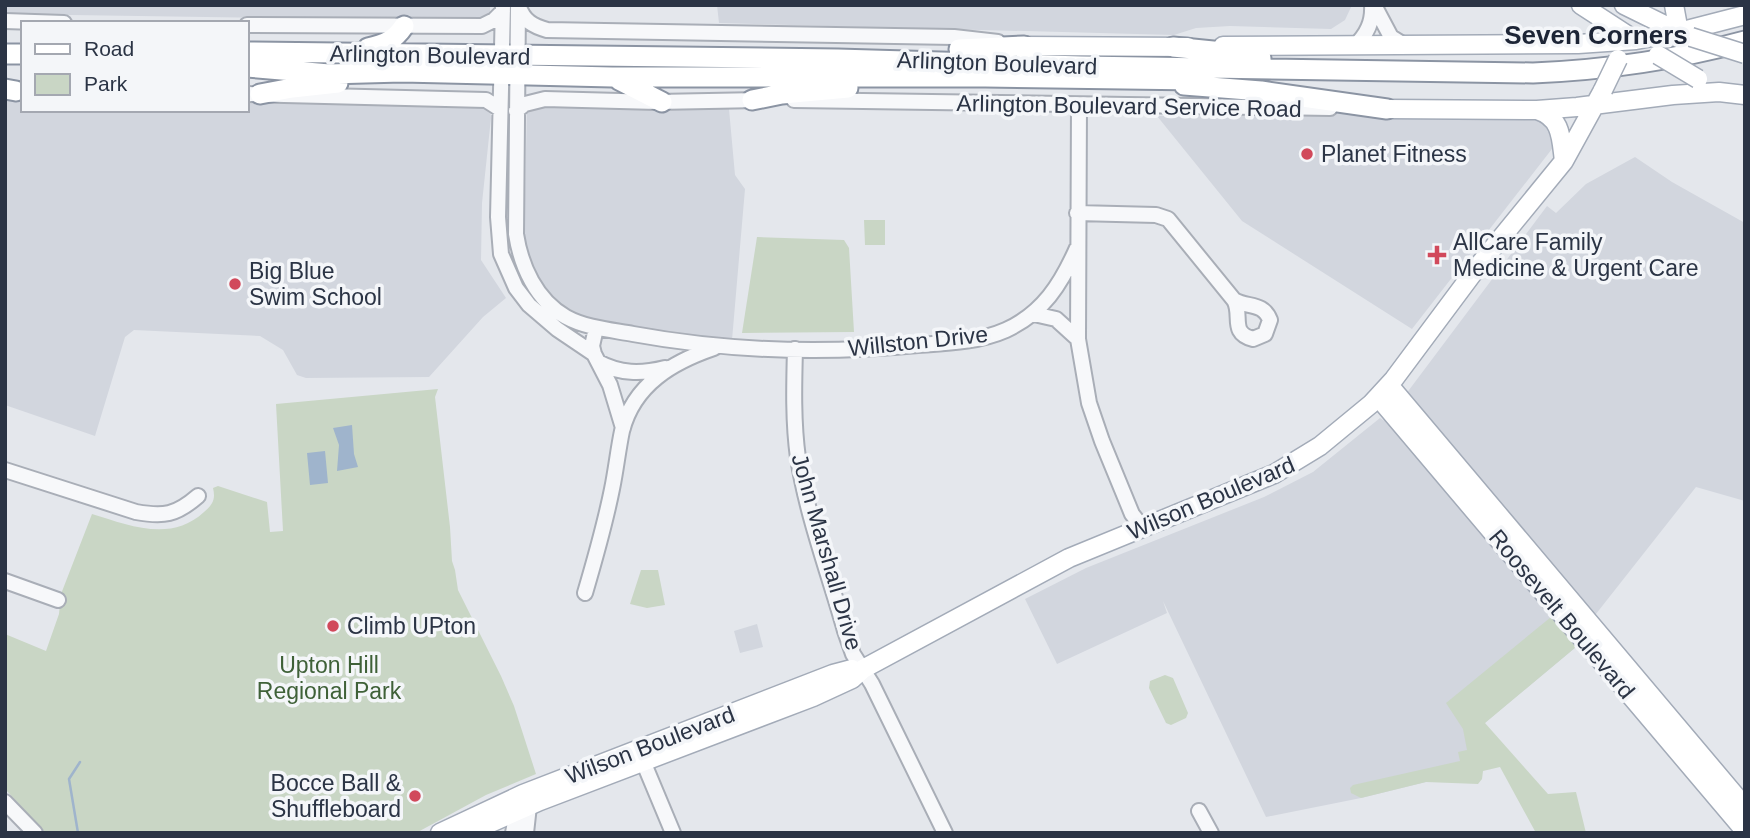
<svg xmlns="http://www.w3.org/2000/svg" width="1750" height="838" font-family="Helvetica,sans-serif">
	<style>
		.built { fill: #d2d6de }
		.green { fill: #c9d6c5 }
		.water { fill: #9fb4cc }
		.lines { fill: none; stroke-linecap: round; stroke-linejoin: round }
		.stream { stroke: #9fb4cc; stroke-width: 2.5 }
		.minor-casing { stroke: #a9aeb7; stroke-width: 18 }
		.major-casing { stroke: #a3abb8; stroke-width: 21 }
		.highway-casing { stroke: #8b94a3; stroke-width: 23 }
		.minor { stroke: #f7f8fa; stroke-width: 14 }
		.major { stroke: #fff; stroke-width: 18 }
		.highway { stroke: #fff; stroke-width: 19 }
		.major-bridge-casing { stroke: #a3abb8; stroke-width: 21; stroke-linecap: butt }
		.major-bridge { stroke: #fff; stroke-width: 18 }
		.poi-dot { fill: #d1495b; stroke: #f4f6f9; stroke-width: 2.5 }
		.labels { text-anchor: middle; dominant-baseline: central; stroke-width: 7; stroke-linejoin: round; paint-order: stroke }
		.street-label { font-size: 23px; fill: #2b3445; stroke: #f4f6f9 }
		.poi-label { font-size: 23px; fill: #2b3445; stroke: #f4f6f9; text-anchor: start }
		.park-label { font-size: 23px; fill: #3f6138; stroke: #f4f6f9 }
		.quarter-label { font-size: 26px; font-weight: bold; fill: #1d2536; stroke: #f4f6f9 }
	</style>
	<rect width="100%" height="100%" fill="#e4e7ec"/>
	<path class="built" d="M5,5H490V13L482,21L5,14Z
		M717,5H1352L1345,20L1331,29L1230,26L1196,28L1174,35L719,23Z
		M5,97L23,98V110H247V101L490,107L491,118L482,203L481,260L506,298L483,317L429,377L306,378L297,375L283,350L260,336L134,330L125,337L95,436L5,405Z
		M527,106L729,109L735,175L745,189L732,340L686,337L593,322L567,310L549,293L536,277L527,259L523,241L521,218L525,197Z
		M1245,112L1546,117L1555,145L1412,329L1242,221L1157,116Z
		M1635,157L1672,182L1745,223V501L1696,487L1592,619L1406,394L1547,206L1556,213L1586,184Z
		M1380,418L1389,424L1576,647L1475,731L1503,763L1361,798L1266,817L1163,601L1167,613L1057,664L1025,599L1086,568L1264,497L1313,472Z
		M757,624L763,647L740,653L734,631Z"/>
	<path class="green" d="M864,220H885V245H865Z
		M757,237L844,240L849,248L854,332L742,333Z
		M438,389L435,397L450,527L452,561L455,570L458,590L501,676L514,706L536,774L486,795L416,833H46L5,789V634L46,651L59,614L61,594L92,514C128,525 171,543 204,512C212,505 216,500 213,488L218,486L267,502L270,532L283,531L276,404Z
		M641,570H658L665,605L647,608L630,604Z
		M1551,617L1576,647L1485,723L1548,794L1576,792L1586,833H1536L1500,767L1483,771L1482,779L1478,784L1426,782L1361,798L1351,793L1350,788L1353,785L1460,761L1458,752L1467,750L1463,729L1446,703Z
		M1165,675L1173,678L1188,713L1186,718L1171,725L1166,723L1149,688L1150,681Z"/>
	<path class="water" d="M352,425L354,454L358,467L337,471L339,445L333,428Z
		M325,451L328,483L310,485L307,453Z"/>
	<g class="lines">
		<path class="stream" d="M78,833L69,779L80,762"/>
		<defs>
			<path id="minor" d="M503,5L498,217L501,254L516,288L529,305L557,329L594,354
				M518,5L516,234C521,266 536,300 566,317C586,328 611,330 633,334C726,351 823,354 918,345C947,343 979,342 1006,330C1043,313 1061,284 1077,248
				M1374,5L1391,37L1404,45
				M519,7C524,21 533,26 547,30L954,37L998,42
				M5,21L64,23
				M247,25L482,26L494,20L503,11
				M1355,46C1367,34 1373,22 1372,5
				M247,94L486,100L500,109
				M794,100L1330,108
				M1079,105L1078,339L1089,403L1102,441L1132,514L1142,527
				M516,111L525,104L545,99L657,102L760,100
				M1077,213L1156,215L1168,219L1234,300C1248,308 1263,302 1270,320L1265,334L1253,339C1229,333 1243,315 1234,300
				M1034,314L1056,319L1078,339
				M596,328L592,346L594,354L610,385L623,428
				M795,349C794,385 793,422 798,458C807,516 829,574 845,631L853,654L872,684L945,833
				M598,362C620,374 641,374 665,368
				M5,470L136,512C164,517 176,515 198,496
				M5,581L58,600
				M585,593C595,559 605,524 612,489C616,470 618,450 622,431C634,384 673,362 714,348
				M640,754L673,833
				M525,798L529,806L526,833
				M5,802L35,833
				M1199,811L1211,833
				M513,833L518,805"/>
			<path id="major" d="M1581,5L1635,40
				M1624,5L1681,33
				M1674,5L1679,32
				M1024,46L1188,47
				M1223,46L1578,44L1636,40L1679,32L1745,15
				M1387,109L1537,110L1577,107L1673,95L1719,92L1745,95
				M1537,110C1562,118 1561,138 1564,161
				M1389,385L1745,807
				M1378,397L1745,831
				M440,833L523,794L833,674L852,669
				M468,833L540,801L813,697L852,679L863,669L1069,558L1274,474L1320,446L1371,404L1394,379L1479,265L1564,161L1603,90"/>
			<path id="highway" d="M1173,47L1223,52L1261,58
				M368,48C385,44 394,41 404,26
				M959,49L1024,46
				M247,52L838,59L1081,66L1533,73C1605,70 1675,60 1745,41
				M5,54H23
				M247,67L329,74L402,72L612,77H985L1197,80
				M619,80L662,102
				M1184,85L1261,91L1387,109
				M5,89L16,91
				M260,94L292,88L338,83
				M752,100L782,94L848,88"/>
		</defs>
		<use href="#minor" class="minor-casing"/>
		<use href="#major" class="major-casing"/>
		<use href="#highway" class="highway-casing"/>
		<use href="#minor" class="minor"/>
		<use href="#major" class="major"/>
		<use href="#highway" class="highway"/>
		<defs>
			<path id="major-bridge" d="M1691,37L1745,54
				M1658,55L1698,79
				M1603,90L1618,59"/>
		</defs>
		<use href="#major-bridge" class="major-bridge-casing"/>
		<use href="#major-bridge" class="major-bridge"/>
	</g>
	<g class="poi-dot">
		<circle cx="1307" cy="154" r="7"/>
		<path d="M1433.5 244.5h7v7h7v7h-7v7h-7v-7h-7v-7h7z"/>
		<circle cx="235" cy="284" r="7"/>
		<circle cx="333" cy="626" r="7"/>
		<circle cx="415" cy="796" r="7"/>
	</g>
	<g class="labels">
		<g class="street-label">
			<text transform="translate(430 55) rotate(1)">Arlington Boulevard</text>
			<text transform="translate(997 63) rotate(2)">Arlington Boulevard</text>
			<text transform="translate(1129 106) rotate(1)">Arlington Boulevard Service Road</text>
			<text transform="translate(918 341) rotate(-6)">Willston Drive</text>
			<text transform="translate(1211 498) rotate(-23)">Wilson Boulevard</text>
			<text transform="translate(827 552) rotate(74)">John Marshall Drive</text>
			<text transform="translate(1562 614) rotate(50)">Roosevelt Boulevard</text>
			<text transform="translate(650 745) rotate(-21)">Wilson Boulevard</text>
		</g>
		<g class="poi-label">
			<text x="1321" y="154">Planet Fitness</text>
			<text x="1453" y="242">AllCare Family<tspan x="1453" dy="26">Medicine &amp; Urgent Care</tspan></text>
			<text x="249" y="271">Big Blue<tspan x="249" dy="26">Swim School</tspan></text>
			<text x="347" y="626">Climb UPton</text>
			<text x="401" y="783" text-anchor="end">Bocce Ball &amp;<tspan x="401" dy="26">Shuffleboard</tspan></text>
		</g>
		<g class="park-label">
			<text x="329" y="665">Upton Hill<tspan x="329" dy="26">Regional Park</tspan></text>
		</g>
		<g class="quarter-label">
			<text x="1596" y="35">Seven Corners</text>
		</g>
	</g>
	<rect width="1750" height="838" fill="none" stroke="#2b3445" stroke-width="14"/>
	<rect x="21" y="21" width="228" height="91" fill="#f4f6f9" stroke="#a4a8b1" stroke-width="2"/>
	<rect x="35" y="44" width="35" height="10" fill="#ffffff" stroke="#a4a8b1" stroke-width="2"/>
	<text x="84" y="56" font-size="21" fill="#2b3445">Road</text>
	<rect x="35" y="74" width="35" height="21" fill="#c9d6c5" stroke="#a4a8b1" stroke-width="2"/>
	<text x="84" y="91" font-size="21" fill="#2b3445">Park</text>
</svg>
